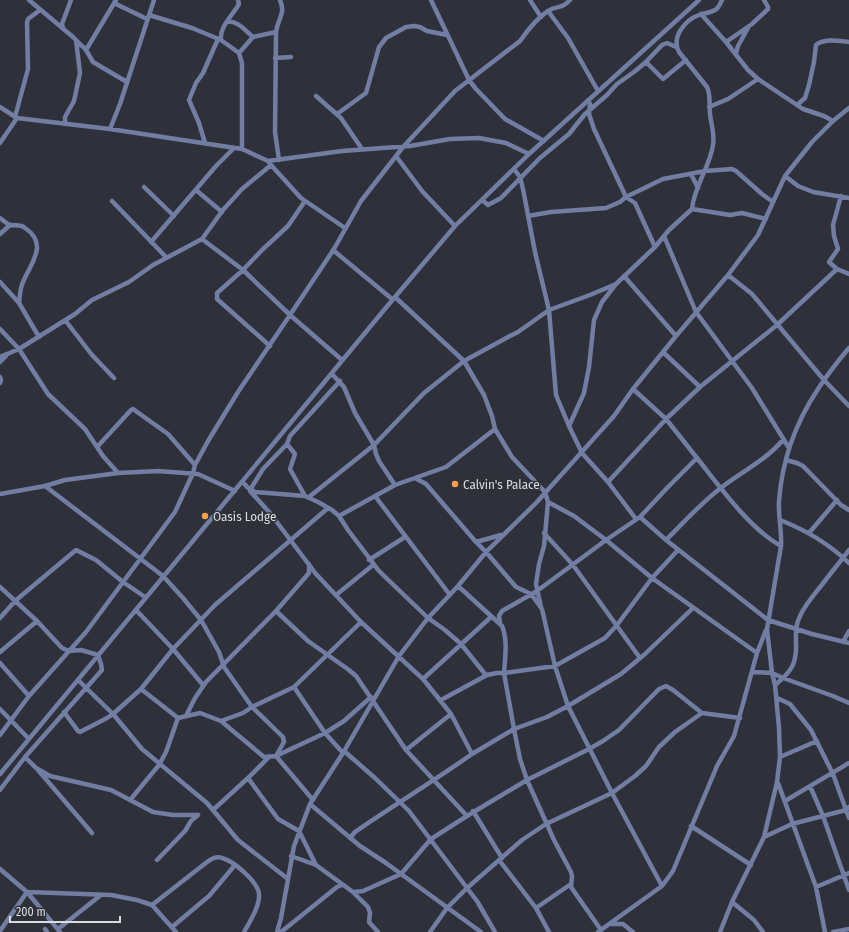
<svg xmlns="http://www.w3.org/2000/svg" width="849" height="932" font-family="'Fira Sans Condensed',sans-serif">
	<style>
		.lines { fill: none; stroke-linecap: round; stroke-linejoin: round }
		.street { stroke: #727da4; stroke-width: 4.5 }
		.poi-dot { fill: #f8a14a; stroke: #2e3139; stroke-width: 1.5 }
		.labels { text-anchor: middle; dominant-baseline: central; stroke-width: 3; stroke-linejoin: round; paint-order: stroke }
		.poi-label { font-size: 13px; fill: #dadbe1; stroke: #2e3139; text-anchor: start }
	</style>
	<rect width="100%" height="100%" fill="#2e3139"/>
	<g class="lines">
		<path class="street" d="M29,0L73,37L86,50L93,62L127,82
			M431,0L469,80L476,89L505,119L544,141
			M530,0L541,17
			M114,3L147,19
			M548,11L568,38L598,91
			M701,14L726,42L748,70L758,79L803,109L824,116L833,121
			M149,15L192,28L221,40L239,53L242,63V149
			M227,22C237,20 245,30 253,37
			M63,28L62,24L71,0
			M221,40C219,27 233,15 239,4L238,0
			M726,42L752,24L768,9V7L764,0
			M86,50L116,0
			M239,53L253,37L276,32
			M736,53L738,46L748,28
			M275,58L291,57
			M646,62L663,79L686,60
			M316,96L341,118L362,149
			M588,100L590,104L589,114L594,129L626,197L635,203L655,247
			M797,105L805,98L809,85L814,62L816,45C824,38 839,41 849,42
			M0,107L17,118L110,129L242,149L268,161L342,151L410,146L450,139L479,138L506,143L529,154
			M709,107L728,99L758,79
			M337,114L366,93L379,47L386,38L406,27L414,26L420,27L427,31L447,35
			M15,117L28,69L27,23L28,19L40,10
			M65,124V117L74,101L80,73L76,40
			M110,129L120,104L154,0
			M0,143L17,118
			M205,143L199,123L189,100L196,83L203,73L218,39
			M396,156L422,191L455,226
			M279,160L275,132L276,32C278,18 286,14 280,0
			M271,165L301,198L345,228
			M514,169L520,177L523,189L535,252L549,310L556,395L569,426L582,453L608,482L666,419L700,387L777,325L837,269
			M691,174L698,188
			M785,176L798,186L813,192L849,198
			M144,187L174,216
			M196,190L222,212
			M841,196L833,225L834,236L838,249L829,262L837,269L849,274
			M482,200L488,205L501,198L540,158L569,134L585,114L607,95L617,84L634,72L646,62L662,45L667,43L676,47
			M112,201L166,257
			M692,209C694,186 710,167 713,145C715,134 711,124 710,114C709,105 711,95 707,87L679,52C671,37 685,20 699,15C704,13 710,13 715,10C719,8 720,4 722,0
			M528,216L551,212L606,208L620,202L626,197L663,179L705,171L732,169L736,171L762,194L773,202
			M0,218C3,220 7,224 10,225C15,226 21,224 25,228C49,244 31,263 23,282C20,288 20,296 19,303
			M0,234L10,225
			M664,236L696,312L752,388L789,448
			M202,239L243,270L290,315L334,249L361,201L403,147L455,91L520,41C527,31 537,18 548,11C557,5 561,10 570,0
			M151,242L216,166L234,148
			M333,250L392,299
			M728,275L752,294L824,380L849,406
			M624,276L676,336
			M0,282L19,303L39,337
			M395,297L464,361L484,395L492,416L495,429L506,447L512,457L545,492L548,502L544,546L539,564L536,584L541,607
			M65,320L92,355L114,378
			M0,329L19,349L48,394L85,429L103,456L118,473L158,471L198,474L235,491
			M270,346L217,299V293L243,270L262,250L288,226L305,201
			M663,352L700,387
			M0,357L19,349L75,314L92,300L129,282L153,265L202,239L223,210L242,189L271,165L268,161
			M0,362L6,356
			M332,374L344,387L355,413L374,445L376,454L379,461L395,485
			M0,377L1,380L0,383
			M633,389L666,419L697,458
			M569,426L584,393L589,367L594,320L602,302L616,284L655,247L669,230L692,209L730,215L742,213L766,219
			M783,440C766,460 743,471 722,487C702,502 684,522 666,540L768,620L812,634L849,643
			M287,444L295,454L290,469L305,496
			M98,446L131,410L133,409L168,434L195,465
			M786,460L797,463L803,466L841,505L849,510
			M415,478L426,484L476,542L486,552L516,587L531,594L542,609L555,666L568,706L621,674L645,654L693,608
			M243,482L247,487L255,492L305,496L318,502L332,510L339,516L348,530L379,571L428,618L445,630L461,644L485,674L487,675L497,673H504L514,729L547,717L568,706L612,793L662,886
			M608,482L636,519
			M45,486L163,576L183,598L201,620L219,652L224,667L252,707L283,737L284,742L276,756L313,800
			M250,490L263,469L287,444L290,436L340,381
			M250,491L270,513L316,574L361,622L423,679L491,617
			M0,494L45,486L65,480L118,473
			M375,496L450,595
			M309,497L374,445L424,393L464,361L510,336L518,332L549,310L590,295L616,284
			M548,502L574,516L606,540L640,517
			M339,516L395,485L446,467L495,429
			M780,520C806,530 829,544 849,563
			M544,533L573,565L640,658
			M809,533L837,500
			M666,540L640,517L668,487L697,458C720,487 750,529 781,546
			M476,542L501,535
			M369,560L405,537
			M458,586L502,626C508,640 505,658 504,673L555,666L605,638L617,625L652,578L678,550
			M0,587L37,621L62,648L69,651L81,650L98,655L101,664L102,670C76,699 51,728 25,757L36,768L50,776L111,790L153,812L173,815H198
			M336,595L373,565
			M136,610L173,649L203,685
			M276,611L308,641L349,670L356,676L406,750L467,816L527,780L589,749L603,741L619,730L659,689L666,686L673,690L702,713L740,718
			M0,618L15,601L76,550L96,560L123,582L145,597
			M500,622L499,616L502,611L537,591L606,540L652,578L757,653
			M843,642L849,631
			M0,652L37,621
			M0,663L29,696
			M752,672L772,673L783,678L833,696L849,703
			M423,679L451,714L472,754L514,729L520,759L527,780L554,840L571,872L572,876L571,887L601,930
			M78,680L113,714L142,749L207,803L238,840L288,879
			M775,685C791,672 797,664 796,643C796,633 795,626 800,616C805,605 813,596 821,586C830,574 840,562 849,550
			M294,687L325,733L343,753
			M141,689L178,718L200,713L221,721L264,757L276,756L325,733L344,721L371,697
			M777,698L790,704L811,730L833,774L849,818
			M441,700L487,675
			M0,709L29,739
			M64,712L78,731L80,732L107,718L113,714L141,689L173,649L215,605L328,508
			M186,716L195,698L206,682L276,611L309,573V564
			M221,721L243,713L252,707L294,687L361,622
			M0,735L29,696L86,632L175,512L193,473L195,465L208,441L238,392L290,315L342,360
			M406,750L451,714
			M344,751L375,778L409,811L467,888L522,840L546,824L612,793L635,776L646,766L659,747L675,732L702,713
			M269,757L248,778L278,819L299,831L316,865L353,892L368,907L370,913L369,922L378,932
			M780,757L817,741
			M38,770L92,833
			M0,774L384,310L455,226L529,154L699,0
			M778,783L816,887L849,873
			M810,786L823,816L849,890
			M0,790L25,757
			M130,800L159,765L166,752L178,718
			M785,801L849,763
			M310,804L360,846L386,863L481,932
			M213,810L248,778
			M473,811L502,858
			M691,826L751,865
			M764,837L792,824L846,810L849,807
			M350,838L355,832C394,805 434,781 472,754
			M291,856L316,865
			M157,860L185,831L191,821L198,815
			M499,860L536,908L549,932
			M0,869L27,892L60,932
			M816,887L825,932
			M353,892L363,891L401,874L431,839L467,816
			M732,902L754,920L763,932
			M152,905L207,862C211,859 217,856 222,858C234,861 258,882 259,894C260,906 250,921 244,932
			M536,908L571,884
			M610,924H623L633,932
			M172,927L209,896L235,865
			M45,929L47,932
			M58,929L101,895
			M0,931L27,892L111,895L137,900L152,905L176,932
			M277,932L281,918L294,846L310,804L343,753L399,656L428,618L458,586L486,552L536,503L614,416L633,389L676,336L728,275L758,235L785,176L812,142L833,121L849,108
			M281,932L337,887L342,885
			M430,932L447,908L467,888L477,901L495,932
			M598,932L662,886L673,871L717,766L734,736L757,653L766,630
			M720,932L732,902L764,837L777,782L780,757L779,728L775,685L772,673L767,629L781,546C782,531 778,516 779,501C782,461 796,422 818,389C827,375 838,361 849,348
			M833,932L849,929"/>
	</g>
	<g class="poi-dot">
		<circle cx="455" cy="484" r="4"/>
		<circle cx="205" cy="516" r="4"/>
	</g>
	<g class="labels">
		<g class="poi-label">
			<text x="463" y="484">Calvin's Palace</text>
			<text x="213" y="516">Oasis Lodge</text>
		</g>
	</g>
	<path d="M10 916v6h110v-6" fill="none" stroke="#dadbe1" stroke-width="2"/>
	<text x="16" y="916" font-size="12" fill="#dadbe1" stroke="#2e3139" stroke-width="3" paint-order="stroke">200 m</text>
</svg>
